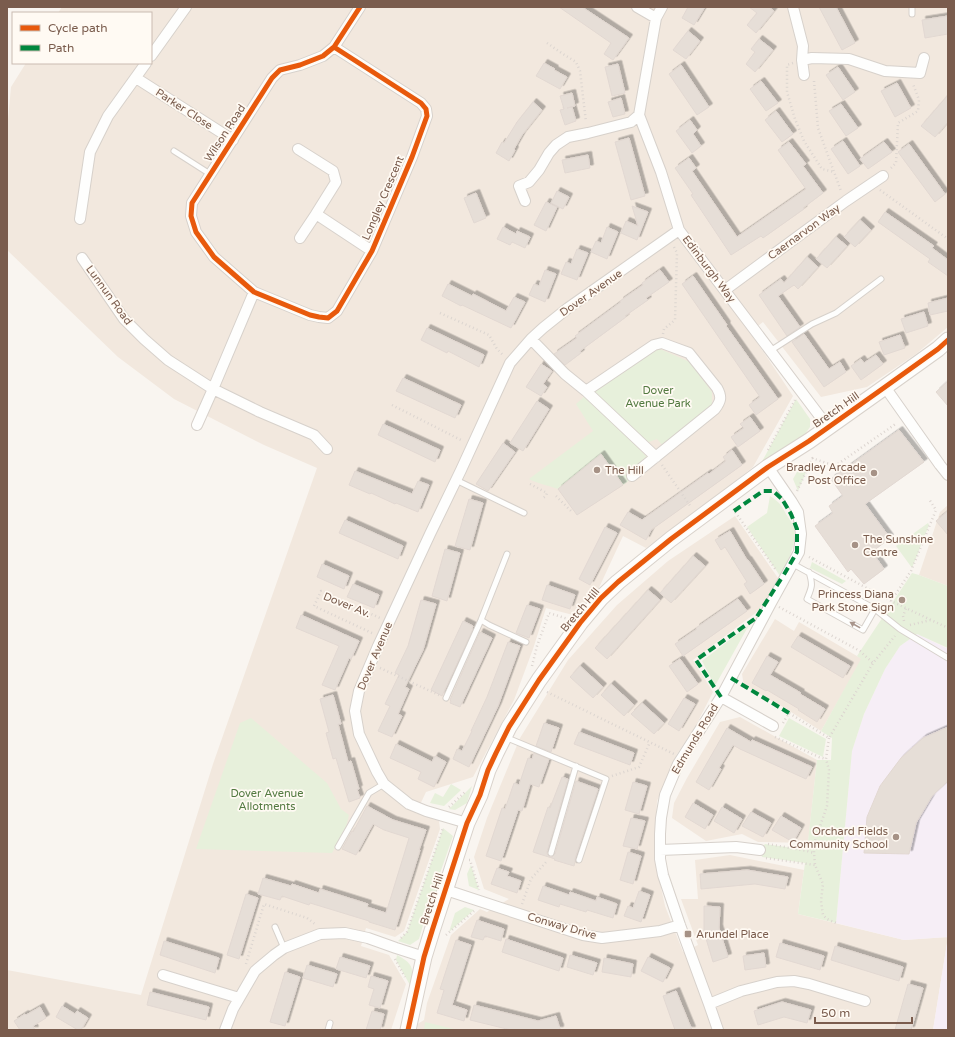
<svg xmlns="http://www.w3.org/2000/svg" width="955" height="1037" font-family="'Varela Round',sans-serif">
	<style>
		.residential { fill: #f2e8de }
		.education { fill: #f6eef6 }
		.green { fill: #e7f0db }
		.building { fill: #e6ded7; stroke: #e2d8d2; filter: url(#shadow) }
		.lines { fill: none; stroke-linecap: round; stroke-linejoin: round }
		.lane-casing { stroke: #d7d1cb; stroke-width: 7 }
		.street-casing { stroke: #d7d1cb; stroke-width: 12 }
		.secondary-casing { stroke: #d9d2cb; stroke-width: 17 }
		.path { stroke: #dcd5d0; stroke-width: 2.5; stroke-dasharray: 1 3; stroke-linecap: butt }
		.lane { stroke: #fefefd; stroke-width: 5 }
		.street { stroke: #fefefd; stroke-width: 10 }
		.secondary { stroke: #fefefd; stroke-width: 15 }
		.quiet { stroke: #00873e; stroke-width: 4; stroke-dasharray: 8 4; stroke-linecap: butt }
		.cycleway-casing { stroke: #fffaf3; stroke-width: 8 }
		.cycleway { stroke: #e8590c; stroke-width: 5 }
		.oneway { fill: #a8958b }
		.poi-dot { fill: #a69286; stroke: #fffaf3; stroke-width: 1.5 }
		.labels { text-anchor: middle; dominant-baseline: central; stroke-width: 3.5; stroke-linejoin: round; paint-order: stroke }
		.street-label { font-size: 11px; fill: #7a5c4d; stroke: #fffaf3 }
		.park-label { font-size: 11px; fill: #537a41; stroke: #fffaf3 }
		.poi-label { font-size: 11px; fill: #7a5c4d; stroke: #fffaf3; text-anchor: end }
	</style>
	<defs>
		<filter id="shadow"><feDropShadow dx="3.5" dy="-3.5" stdDeviation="0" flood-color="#0004"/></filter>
	</defs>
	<rect width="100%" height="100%" fill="#f9f5f0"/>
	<path class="residential" d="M62,7H948V327L916,354L867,387L821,397L763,322L750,332L793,396L753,467L717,496L646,548L623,536L597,592L577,616L546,608L533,649L514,700L473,777L426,792L416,813L439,821L440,829L404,931L395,937L366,928L361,946L389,955L406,984L391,1030H7V970L141,995L213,764L317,468L264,445L174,399L118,357L7,250V131L11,87L26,63H151V13H58Z
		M948,505V586L919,575L940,512Z
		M735,516L778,578L766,600L757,612L693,660L713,692L693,731L677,754L657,801L654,855L665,906L683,952L698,945L681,899H698L695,860L730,855L804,870L798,914L904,940L948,937L933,1030H408L424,1020L427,1003L451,935L480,909L487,912L509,899L484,889L474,857L487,818L520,738L568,660L617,605L668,561Z
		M775,619L794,631L799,622L862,659L821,731L783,707L744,686L742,674Z
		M740,717L817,760L808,843L758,842L742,834L706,841L672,818L674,803L687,778L720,722Z"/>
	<path class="education" d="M917,634L948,649V1030H933L948,937L904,940L836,923L852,751L864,714L885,669L900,646Z"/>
	<path class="green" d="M660,349L690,362L712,392V405L663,446L657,439L646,443L592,392L653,350Z
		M586,395L647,457L625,474L630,480L623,485L601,455L558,489C548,485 538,484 529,479L593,431L576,404Z
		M796,399L810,419V427L805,434L759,467Z
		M803,466L807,470L798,491L793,479L797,472Z
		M770,496C779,502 781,504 786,514C789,518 792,523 794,528C797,543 788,563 780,576L747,527L767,513Z
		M928,523L929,525L912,568L896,546Z
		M812,562L846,581L842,584L810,568Z
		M912,573L919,575L948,586V648L917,634L900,646L885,669L864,714L852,751L836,923L798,914L805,863L762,857L760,850L765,844L807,850L817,760H831L832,738L821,731L861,659L857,656Z
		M749,625L716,684H714L702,661Z
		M251,718L327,783L341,809L349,815L346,827L332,853L196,849L240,723Z
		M789,718L826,739L823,757L779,736Z
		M451,784L461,790L444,806L430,803L435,793L443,797Z
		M472,786L467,803L455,810L449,809Z
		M443,828L453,836L438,879L440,888L436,897L430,901L419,939L410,945L398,941L407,932Z
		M471,865L479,890L469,886L467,874Z
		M465,907L474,910L449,932L455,913Z
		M397,955C414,964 414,969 411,987L396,960Z
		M425,1022L458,1030H424Z"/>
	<path class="building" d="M559,7H582L629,38L613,60L604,54L611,43Z
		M688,7H705L694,25L682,18Z
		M749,7H769L774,11L756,33L747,25L757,13Z
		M819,7H836L855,43L842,50Z
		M948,16V34L925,38L922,20Z
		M688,31L700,41L686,59L673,50Z
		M759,39L773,50L755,72L746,64L755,52L751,49Z
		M544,63L555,69L554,70L567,77L560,89L536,76Z
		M618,64L625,93L612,96L605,67Z
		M681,65L709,107L697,115L669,74Z
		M838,67L855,92L843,100L826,75Z
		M761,81L778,103L766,111L750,89Z
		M897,83L911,108L895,117L881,91Z
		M572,93L575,106L567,108L572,107L576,121L565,125L560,110L564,109L560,96Z
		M948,95V122L935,137L921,126Z
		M621,98L625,114L613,117L608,102Z
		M533,102L542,110L522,135L514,149L515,150L509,161L496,153L502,142L504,143L517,122Z
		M841,104L858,128L846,136L829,111Z
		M776,111L793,134L782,142L765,120Z
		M690,120L697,130L693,134L701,146L692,153L676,131Z
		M629,138L645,196L631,200L615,142Z
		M843,141L860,166L848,174L831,149Z
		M789,142L806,164L803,166L823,193L803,208L804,209L763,238L761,236L731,255L691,195L693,194L675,168L689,158L696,168L692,171L737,237L806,189L778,150Z
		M884,142L892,152L868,169L860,159Z
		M909,144L945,194L935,202L898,152Z
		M588,155L590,168L565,173L562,160Z
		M557,191L569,197L563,209L551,203Z
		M476,193L486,218L474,223L464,198Z
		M546,202L557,207L546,231L534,225Z
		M632,206L648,212L637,240L621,233L626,221L638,226Z
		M885,212L934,246L932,248L948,260V276L928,262L930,259L878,222Z
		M860,220L871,230L855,247L844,237Z
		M503,227L516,234L517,231L530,237L525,248L512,242L510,245L497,239Z
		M607,227L618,232L607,259L591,252L596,241L601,243Z
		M836,237L847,246L827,268L816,259Z
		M577,249L588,253L577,280L561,274L566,262L571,264Z
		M807,257L818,267L798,289L794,285L778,296L800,327L787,336L759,295L781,279L784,283Z
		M545,270L556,274L545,302L529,295L534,284L539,286Z
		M660,270L669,282L646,298L648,300L625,316L626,317L580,351L581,353L565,365L554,354L577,338L575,336L621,302L620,301L643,285L642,283Z
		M693,276L727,325L726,326L778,399L756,415L749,405L760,397L682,284Z
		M448,284L472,296L473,294L506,311L514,297L525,302L511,328L462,305L461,306L442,296Z
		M948,298V311L930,315L928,303Z
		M924,312L928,326L906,333L901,319Z
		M427,328L484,355L479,367L448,351L447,353L421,340Z
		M804,334L829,369L840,362L846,372L824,387L792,342Z
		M900,335L905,348L884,355L879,342Z
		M876,355L883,364L861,380L851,366L861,359L864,363Z
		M541,364L552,371L543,384L547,387L541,396L526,387Z
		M403,378L461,405L455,418L396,391Z
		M948,381V406L936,392Z
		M537,401L549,409L523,451L510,443Z
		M750,417L760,431L738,447L731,437L744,428L740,424Z
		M383,424L440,450L435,462L378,435Z
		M899,430L924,462L865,504L890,538L872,552L884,569L864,584L851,569L848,572L815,526L833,513L829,506L843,496L831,479Z
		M503,443L515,452L488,491L476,484Z
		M732,450L742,465L651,530L646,540L620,525L628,512L642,520L708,473L709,474L726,461L723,457Z
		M601,454L623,485L577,515L558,489Z
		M355,471L412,494L418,481L429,485L418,512L396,503L395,504L371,493L370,494L349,485Z
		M469,499L483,503L470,550L455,546Z
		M948,511V535L936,521Z
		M345,520L403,546L398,559L339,533Z
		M605,527L617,533L590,585L579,579Z
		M730,531L747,560H748L764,584L750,594L744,584L747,582L725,547L721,550L715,540Z
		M445,549L460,553L447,601L432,596Z
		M693,556L705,566L671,603L660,593Z
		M322,564L349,576L344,589L317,577Z
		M353,584L379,595L374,608L347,597Z
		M547,585L575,595L570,609L542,600Z
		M648,590L660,600L607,659L595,648Z
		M738,599L747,611L683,656L675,644L697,629L696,628Z
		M421,600L436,604L423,650L405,687L409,689L398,714L402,716L392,737L378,731L390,706L385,704L399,675L395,673L408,646Z
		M527,605L540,609L529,638L516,633Z
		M301,615L359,641L351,659L349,658L335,690L322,685L339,646L296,628Z
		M463,621L473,626L472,629H473L442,696L431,690Z
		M480,632L492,638L460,707L450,703L451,701L450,700Z
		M798,636L850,666L843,678L791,647Z
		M508,642L520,646L498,706L469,767L453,759L457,749L462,751L472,731H471L487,697Z
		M767,656L778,662L770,675L801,693L800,694L825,709L817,722L798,710L799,709L767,690L766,691L752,683Z
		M680,659L698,684L687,692L669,666Z
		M580,666L603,687L593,698L570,677Z
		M611,684L634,705L624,716L601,695Z
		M333,695L341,724H338L348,762L351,761L359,789H357L360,798L349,802L336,758L333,759L326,733L329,732L320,699Z
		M684,698L695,704L679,731L668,724Z
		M642,703L664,723L654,734L631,714Z
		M544,723L559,728L551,752L536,746Z
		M948,727V781L932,796L916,823L909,854L864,853L867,817L880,786L901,758L923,738Z
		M727,728L751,742L752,740L812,767L806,779L740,749L733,745L719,768L721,769L709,790L696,782Z
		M579,732L634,753L630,765L574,744Z
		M396,744L432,762L435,756L446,762L434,787L418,779L421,772L390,758Z
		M534,753L549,759L539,787L530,784L522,811L518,810L501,861L486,856L502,808L505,809L514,783L519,785L528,758L532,759Z
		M562,777L568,779L547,852V854L550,857H552L555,854L576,781L598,789L575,859V862L574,866L554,860L555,859L533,852L548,807L550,808Z
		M633,782L647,786L639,814L625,810Z
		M693,803L713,815L705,829L685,817Z
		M367,806L393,820L426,830L419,850H420L395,930L369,922V921L310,903L309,905L282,896L280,900L258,894L263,878L291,886L292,884L319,893L320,889L368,904L367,907L386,913L409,838L384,830L373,824L356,855L342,849L352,831L353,832Z
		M722,807L742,819L734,833L714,821Z
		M751,812L771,823L763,837L742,826Z
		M781,816L801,828L793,842L772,830Z
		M631,818L645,821L637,849L623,846Z
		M628,852L641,856L633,884L620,880Z
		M497,868L509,872L507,876L521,881L517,893L491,884Z
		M747,870L788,877L785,889L755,884L701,889L700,874Z
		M543,886L569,895L570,892L596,901L597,897L617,904L613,918L587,910L586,912L560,904L559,907L538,900Z
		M639,891L650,895L641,922L624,916L628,906L633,908Z
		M246,894L258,898L239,959L227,955Z
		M704,906L720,907L719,928L728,957L713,962L704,932Z
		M477,920L504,929L501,941L485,936L483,940L471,937Z
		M506,939L563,958L559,971L502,952Z
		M456,940L471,945L452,1005L467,1010L464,1021L437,1013L444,990L440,989Z
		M164,941L219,958L215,973L160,955Z
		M780,943L824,956L820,970L776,957Z
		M835,946L903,967L899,981L831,960Z
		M764,953L766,967L745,970L743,956Z
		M570,955L597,963L593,975L567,967Z
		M340,957L370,966L366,978L336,969Z
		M648,957L670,968L663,982L641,971Z
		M604,958L633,964L631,977L602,972Z
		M307,965L337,974L333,987L303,978Z
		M285,972L300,977L285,1026L270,1022Z
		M371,976L388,981L380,1008L369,1005L374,989L368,987Z
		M908,984L923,988L911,1030H895Z
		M676,991L687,1018L692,1030H675L663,996Z
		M150,992L209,1007L206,1020L147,1005Z
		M782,1002L811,1010L807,1023L784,1017L758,1025L754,1011Z
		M474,1005L538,1021L556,1016L559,1026L560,1027V1030H511L470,1020Z
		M62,1006L75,1014L77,1011L88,1018L81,1030H78L56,1017Z
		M40,1007L46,1018L33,1026L35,1030H20L14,1021L25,1014L26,1015Z
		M372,1011L384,1014L380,1030H366Z"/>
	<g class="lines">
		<defs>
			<path id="lane" d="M912,14V7
				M174,151L210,174
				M770,351L812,324L836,313L881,279
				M456,480L524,513
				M793,564L875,609L863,630L807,599C812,587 813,585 809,572
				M875,609L900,629L948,658
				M481,620L489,625L526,642
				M446,698L481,620L507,554
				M505,737L606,779L579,860
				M338,847L369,793L384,784
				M551,853L576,766
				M275,927L284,948
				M328,1030L330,1023"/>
			<path id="street" d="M637,7L656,18
				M662,7L656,18L639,115L661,172L679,230L828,427
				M793,7L803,46L802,60L804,75
				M334,47L421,103L426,109L427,116L412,157L372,251L337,311L328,318L319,317L310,315L254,292L214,257L196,232L191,216L192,203L272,78L280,70L300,65L323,56L334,47L360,7
				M151,56L186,7
				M802,60L812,58L849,59L885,71L920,73L924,58
				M136,78L233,140
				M298,149L333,171L336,182L316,214
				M525,201L519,186L529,182L539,170L549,153L556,145L568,137L588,133L631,122L639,115
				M80,219L90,152L108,116L146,63
				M300,238L316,214L372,251
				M82,258L124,319L144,339L168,360L213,389L197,425
				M725,290L846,201L883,176
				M254,292L213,389L260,412L314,435L327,449
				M531,339L565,374L586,391L656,457
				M885,387L940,465L948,475
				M586,391L654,345L662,343L670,346L689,353L717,388C722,397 721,401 715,409L632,476
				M721,697L773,726
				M467,823L426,811L409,804L384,784L377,772L359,734L355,711L359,691L378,646L430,534L461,470L510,363L531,339L543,328L568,308L679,230
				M660,850L736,847L760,850
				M446,890L583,935L602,938L660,931L680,925
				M163,975L239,998
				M709,1004L741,991L777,982L794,981L809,984L865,1001
				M225,1030L233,1009L255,971L274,955L284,948L320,934L345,933L368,938L396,948L424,957
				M718,1030L709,1004L680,925L663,875L660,859V834L661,818L665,795L678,764L721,697L771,603L799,552L801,534L798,512L792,502L768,467"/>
			<path id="secondary" d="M408,1030L424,957L432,931L467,823L480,795L488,770L496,753L509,727L539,680L580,623L601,598L618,582L671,539L768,467L809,441L885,387L938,349L948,340"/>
		</defs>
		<use href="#lane" class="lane-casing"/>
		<use href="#street" class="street-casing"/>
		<use href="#secondary" class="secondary-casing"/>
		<path class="path" d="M547,43L563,54L576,62L580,71L586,122
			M793,63L787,65V92L795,119L804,141L822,169L834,172
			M814,81L818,128L841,191
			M891,168L896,163L898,123L918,111L919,100L913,84
			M880,190L948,239
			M440,313L489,335L497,349L503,355
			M663,334L664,329L675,320L677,253L674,247
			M392,405L463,441
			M768,450L795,400
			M812,458L835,466L897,423
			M662,465L691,507
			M530,484L547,493L546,496L543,498
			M797,491L813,457
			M556,496L571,511
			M733,509L776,570
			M809,557L891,601L948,628
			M891,601L911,571L936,510L929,499
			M779,607L860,651L873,663
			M904,621L903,616L906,608
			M910,625L931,620
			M372,633L314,606L321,591L380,618
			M532,666L537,646L549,613L568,619
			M380,668L439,695
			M547,692L674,754
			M783,723L789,713L829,738L873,663L895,636
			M775,737L819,757L826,759
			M829,738L826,759L829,770L827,806L814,844V853L815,865L823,884L821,901L823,915L827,919L836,923
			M612,776L639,767L650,742
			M449,807L450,806L466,791
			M768,844L807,851L814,853
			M766,858L815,865
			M469,860H470L479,890
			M522,904L531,879L547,861
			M446,935L474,911
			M401,938L407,932L443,828
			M395,959L405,977
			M246,964L264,904L307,918L315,924"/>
		<use href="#lane" class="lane"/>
		<use href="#street" class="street"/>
		<use href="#secondary" class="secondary"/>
		<path class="quiet" d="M734,511L763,491H773L782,499L791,514L797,529V552L782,578
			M731,678L789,713
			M721,697L696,660L756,618L781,579"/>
		<defs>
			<path id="cycleway" d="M334,47L421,103L426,109L427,116L412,157L372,251L337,311L328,318L319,317L310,315L254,292L214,257L196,232L191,216L192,203L272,78L280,70L300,65L323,56L334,47L360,7
				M408,1030L424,957L432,931L467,823L480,795L488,770L496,753L509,727L539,680L580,623L601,598L618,582L671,539L768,467L809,441L885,387L938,349L948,340"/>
		</defs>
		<use href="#cycleway" class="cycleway-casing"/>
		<use href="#cycleway" class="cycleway"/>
	</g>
	<defs><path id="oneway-solid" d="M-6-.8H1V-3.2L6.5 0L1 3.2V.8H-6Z"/></defs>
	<use class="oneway" href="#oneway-solid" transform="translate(855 625) rotate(-151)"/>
	<g class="poi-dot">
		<circle cx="597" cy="470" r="4"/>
		<circle cx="874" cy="473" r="4"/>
		<circle cx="855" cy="545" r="4"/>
		<circle cx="902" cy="600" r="4"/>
		<circle cx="896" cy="837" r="4"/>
		<rect x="684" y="930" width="8" height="8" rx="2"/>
	</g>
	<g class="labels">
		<g class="street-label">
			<text transform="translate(184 109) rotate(33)">Parker Close</text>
			<text transform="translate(225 133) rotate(-57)">Wilson Road</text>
			<text transform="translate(383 198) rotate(-67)">Longley Crescent</text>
			<text transform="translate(804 232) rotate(-36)">Caernarvon Way</text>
			<text transform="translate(709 269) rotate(53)">Edinburgh Way</text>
			<text transform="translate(591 293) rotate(-35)">Dover Avenue</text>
			<text transform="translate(109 295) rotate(54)">Lunnun Road</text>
			<text transform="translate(836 410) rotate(-35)">Bretch Hill</text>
			<text transform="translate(347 605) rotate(22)">Dover Av.</text>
			<text transform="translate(580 610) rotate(-50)">Bretch Hill</text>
			<text transform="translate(375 656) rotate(-67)">Dover Avenue</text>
			<text transform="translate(695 739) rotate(-59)">Edmunds Road</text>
			<text transform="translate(432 899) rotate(-72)">Bretch Hill</text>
			<text transform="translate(562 926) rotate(16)">Conway Drive</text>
		</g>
		<g class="park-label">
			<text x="658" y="390">Dover<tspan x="658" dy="13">Avenue Park</tspan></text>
			<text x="267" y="793">Dover Avenue<tspan x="267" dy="13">Allotments</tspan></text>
		</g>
		<g class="poi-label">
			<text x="866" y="467">Bradley Arcade<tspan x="866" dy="13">Post Office</tspan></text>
			<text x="605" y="470" text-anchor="start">The Hill</text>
			<text x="863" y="539" text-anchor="start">The Sunshine<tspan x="863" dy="13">Centre</tspan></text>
			<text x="894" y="594">Princess Diana<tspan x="894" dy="13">Park Stone Sign</tspan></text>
			<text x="888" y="831">Orchard Fields<tspan x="888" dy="13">Community School</tspan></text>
			<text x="696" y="934" text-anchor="start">Arundel Place</text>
		</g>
	</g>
	<rect width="955" height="1037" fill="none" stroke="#7a5c4d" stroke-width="16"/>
	<rect x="12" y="12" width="140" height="52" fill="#fffaf3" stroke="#cabbb1"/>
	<rect x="20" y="25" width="20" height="6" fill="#e8590c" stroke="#cabbb1"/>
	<text x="48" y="32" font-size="12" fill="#7a5c4d">Cycle path</text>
	<rect x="20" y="45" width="20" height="6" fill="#00873e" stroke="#cabbb1"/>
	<text x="48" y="52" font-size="12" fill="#7a5c4d">Path</text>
	<path d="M815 1017v6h97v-6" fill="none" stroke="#7a5c4d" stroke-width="2"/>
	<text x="821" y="1017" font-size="12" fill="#7a5c4d" stroke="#fffaf3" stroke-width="3" paint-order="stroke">50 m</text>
</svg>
